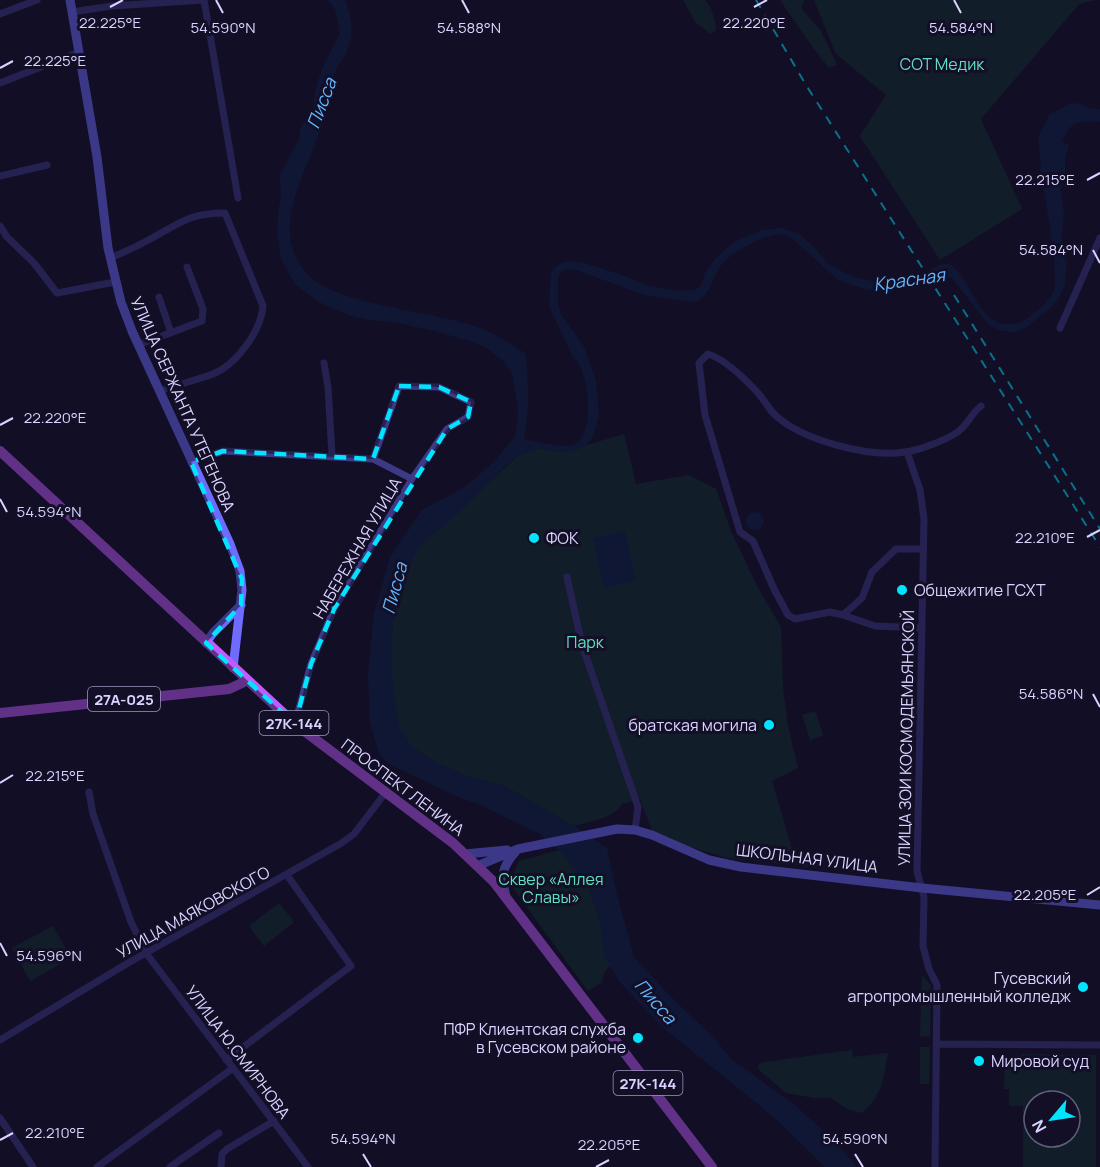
<svg xmlns="http://www.w3.org/2000/svg" width="1100" height="1167" font-family="Manrope,sans-serif">
	<style>
		.green { fill: #12302f; fill-rule: evenodd }
		.water { fill: #0c2248 }
		.lines { fill: none; stroke-linecap: round; stroke-linejoin: round }
		.minor { stroke: #3d3a85; stroke-width: 7 }
		.secondary { stroke: #6f6bff; stroke-width: 9 }
		.primary { stroke: #c25bff; stroke-width: 10 }
		.rail { stroke: #00e5ff; stroke-width: 2; stroke-dasharray: 9 8; stroke-linecap: butt }
		.marked { fill: none; stroke: #00e5ff; stroke-width: 4.5; stroke-dasharray: 12 8; stroke-linejoin: round }
		.ticks { fill: none; stroke: #d9d4ff; stroke-width: 2 }
		.poi-dot { fill: #00e5ff; stroke: #130f26; stroke-width: 2 }
		.labels { text-anchor: middle; dominant-baseline: central; stroke-width: 6; stroke-linejoin: round; paint-order: stroke }
		.shield { fill: #130f26; stroke: #9e99be; stroke-width: 1.5 }
		.shield-label { font-size: 15px; font-weight: bold; fill: #d9d4ff }
		.park-label { font-size: 16px; fill: #5fe0c0; stroke: #130f26 }
		.street-label { font-size: 16px; fill: #d9d4ff; stroke: #130f26 }
		.poi-label { font-size: 16px; fill: #d9d4ff; stroke: #130f26; text-anchor: start }
		.water-label { font-size: 18px; font-style: italic; fill: #62b6ff; stroke: #130f26 }
		.ticks-label { font-size: 15px; text-anchor: middle; fill: #d9d4ff; stroke: #130f26; stroke-width: 6; stroke-linejoin: round; paint-order: stroke }
	</style>
	<rect width="100%" height="100%" fill="#130f26"/>
	<path class="green" d="M683,0H705C712,9 715,18 716,29L711,34L696,23Z
		M780,0H804L801,8L821,31L837,65L829,68L811,45Z
		M814,0H1096L1079,4L981,119L1022,209L940,260L860,136L886,95L836,54Z
		M624,434L636,484L689,475L716,489L731,531L756,584L781,627L783,689L788,726L798,768L772,781L794,856L818,868L727,858L654,836L640,799L622,804C613,819 591,821 574,826L503,785L469,777L437,763L412,747L399,728L395,705L391,666L393,611L407,571L418,547L518,456L539,448L560,452L573,451L587,445Z
		M815,711L823,735L810,740L802,715Z
		M559,850C580,868 595,897 600,924C604,939 602,952 611,965L605,971L601,983L588,991L515,891L511,879L519,861Z
		M279,903L294,922L264,946L249,926Z
		M53,926L71,958L30,981L12,948Z
		M922,975L931,985L930,1037L920,1036Z
		M920,1047H930L929,1084H920Z
		M852,1050L853,1057L888,1053C883,1080 883,1094 862,1113L847,1109L831,1098H815L786,1093L758,1069L759,1063Z
		M1023,1054L1096,1055V1167H1023V1106H1009V1089H1004L1005,1057H1020ZM1034,1101H1070V1137H1034Z"/>
	<path class="water" d="M328,0H345C353,22 355,35 344,57C341,62 337,67 335,72C328,90 326,111 320,130C305,177 266,233 310,277C337,304 434,312 474,326C493,332 510,344 526,354C528,386 530,408 524,439C535,441 564,449 574,445C596,436 590,369 573,357L549,306L551,274L554,268L562,263L572,261L581,262L628,277L649,286L678,291L695,290L701,286L705,273L715,259L734,242L762,230L782,228L799,234L815,248L828,264L853,277L880,283L907,276L916,278L933,268H936L938,265L949,264C971,278 974,313 999,323C1009,327 1020,324 1029,317C1038,310 1050,301 1054,291C1059,274 1045,191 1040,172L1041,163L1038,137L1050,114L1072,103L1080,104L1092,109H1100V122C1076,121 1072,120 1062,142L1069,145L1065,157V176L1060,188L1064,214L1061,237L1067,254L1065,284L1059,298L1050,308L1027,327L1015,332L1001,331L988,324L952,278L942,275L916,284L908,289L867,290L838,280L793,239C791,238 788,236 785,235C770,230 732,252 723,263C711,276 712,298 693,302L645,295L576,270L565,269L558,276V305L561,314L584,347L596,381L599,417L593,436L587,445L573,451L560,452L539,448L518,456L505,466L463,509L419,547L407,571L393,611L391,666L399,728L412,747L437,763L469,777L503,785L574,826L607,848L617,895L634,957L669,995L715,1039L730,1058L797,1107L834,1141L857,1167H825L775,1118L660,1025L619,981L604,955L600,922L590,892L563,854L540,834L478,804L456,796L389,764L379,754L370,722L368,673L374,614L390,557L422,510L465,487L494,462L516,435L518,410L512,373L503,361L487,348L470,341L435,331L393,322L369,320L348,315L319,302L296,285L288,272L281,258L277,231L279,207L281,199L280,175L299,139L301,127L314,105L315,91L322,69L340,33L335,9Z
		M746 521a9 9 0 1 1 18 0a9 9 0 1 1-18 0Z
		M625,531L636,581L604,588L593,538Z"/>
	<g class="lines">
		<path class="minor" d="M72,12L112,6L204,0L238,198
			M0,14L37,0
			M0,83L79,52
			M0,176L47,165
			M0,226L7,237L34,263L57,293L115,282
			M110,258C125,252 140,245 154,237C181,222 191,213 225,213L263,306C261,331 236,365 213,374C196,380 177,385 160,391
			M159,297L171,333
			M1060,328L1100,238
			M138,345L202,321L203,309L187,267
			M324,363L328,387L332,455
			M907,452L920,490L924,519L917,871L924,897L923,946L929,969L937,985L935,1167
			M191,462L223,451L373,459L412,479
			M567,577L582,645L638,807L635,830
			M843,615L862,598L872,572L896,549H923
			M922,628L875,626L843,615L830,612L795,619L788,615L774,589L753,541L740,532L705,415L699,363L708,354C725,359 746,380 758,393C764,400 769,409 775,415C802,440 869,458 905,452C917,451 946,440 956,433C967,427 971,413 981,406
			M295,724L311,664L334,609L412,479L447,429L468,417L471,402L439,387L399,386L373,459
			M89,792L93,814L131,922L146,953L308,1167
			M0,1040L128,963L340,844L354,834L386,792
			M937,1044L1100,1045
			M226,1060L351,966L287,875
			M0,1118L33,1167
			M97,1167L233,1068
			M170,1167L219,1133
			M221,1167L222,1154L227,1149L274,1121"/>
		<path class="secondary" d="M70,0L97,157L108,248L121,302L132,331L230,544L240,571L242,590L233,668
			M206,643L213,633L241,605
			M465,854L507,850
			M477,866L518,849L617,829L635,830L652,835L709,860L741,867L922,888L1100,905
			M506,897C501,874 501,868 517,850"/>
		<path class="primary" d="M0,451L295,724L453,843L494,882L712,1167
			M0,713L229,689L242,683L246,679"/>
		<path class="rail" d="M756,0L806,85L1100,547
			M954,295L1100,529"/>
	</g>
	<path d="M0 0H1100V1167H0ZM399,386L439,387L471,402L468,417L447,429L334,609L311,664L295,724L206,643L241,605L242,579L191,462L223,451L373,459Z" fill="#130f26" fill-opacity=".55" fill-rule="evenodd"/>
	<path class="marked" d="M399,386L439,387L471,402L468,417L447,429L334,609L311,664L295,724L206,643L241,605L242,579L191,462L223,451L373,459Z"/>
	<path class="ticks" d="M216,0L223,13M462,0L469,13M954,0L961,13M110,7L123,0M754,7L767,0M0,68L13,61M1087,180L1100,173M1093,250L1100,263M0,425L13,418M0,499L7,512M1087,537L1100,530M1093,694L1100,707M0,783L13,775M1087,895L1100,887M0,943L7,956M0,1140L13,1133M363,1154L371,1167M855,1154L863,1167M596,1167L609,1160"/>
	<g class="poi-dot">
		<circle cx="534" cy="538" r="6"/>
		<circle cx="902" cy="590" r="6"/>
		<circle cx="769" cy="725" r="6"/>
		<circle cx="1083" cy="987" r="6"/>
		<circle cx="638" cy="1038" r="6"/>
		<circle cx="979" cy="1061" r="6"/>
	</g>
	<g class="labels">
		<g class="shield">
			<rect x="88" y="687" width="72" height="24" rx="4.5"/>
			<rect x="259.5" y="711" width="69" height="24" rx="4.5"/>
			<rect x="613.5" y="1071" width="69" height="24" rx="4.5"/>
		</g>
		<g class="shield-label">
			<text x="124" y="699">27А-025</text>
			<text x="294" y="723">27К-144</text>
			<text x="648" y="1083">27К-144</text>
		</g>
		<g class="park-label">
			<text x="942" y="64">СОТ Медик</text>
			<text x="585" y="642">Парк</text>
			<text x="551" y="879">Сквер «Аллея<tspan x="551" dy="18">Славы»</tspan></text>
		</g>
		<g class="street-label">
			<text transform="translate(183 404) rotate(66)">УЛИЦА СЕРЖАНТА УТЕГЕНОВА</text>
			<text transform="translate(357 548) rotate(-60)">НАБЕРЕЖНАЯ УЛИЦА</text>
			<text transform="translate(906 738) rotate(-89)">УЛИЦА ЗОИ КОСМОДЕМЬЯНСКОЙ</text>
			<text transform="translate(403 787) rotate(37)">ПРОСПЕКТ ЛЕНИНА</text>
			<text transform="translate(807 858) rotate(7)">ШКОЛЬНАЯ УЛИЦА</text>
			<text transform="translate(193 912) rotate(-29)">УЛИЦА МАЯКОВСКОГО</text>
			<text transform="translate(238 1052) rotate(53)">УЛИЦА Ю.СМИРНОВА</text>
		</g>
		<g class="poi-label">
			<text x="546" y="538">ФОК</text>
			<text x="914" y="590">Общежитие ГСХТ</text>
			<text x="757" y="725" text-anchor="end">братская могила</text>
			<text x="1071" y="978" text-anchor="end">Гусевский<tspan x="1071" dy="18">агропромышленный колледж</tspan></text>
			<text x="626" y="1029" text-anchor="end">ПФР Клиентская служба<tspan x="626" dy="18">в Гусевском районе</tspan></text>
			<text x="991" y="1061">Мировой суд</text>
		</g>
		<g class="water-label">
			<text transform="translate(321 103) rotate(-69)">Писса</text>
			<text transform="translate(909 279) rotate(-8)">Красная</text>
			<text transform="translate(394 588) rotate(-75)">Писса</text>
			<text transform="translate(656 1001) rotate(49)">Писса</text>
		</g>
	</g>
	<g class="ticks-label">
		<text x="754" y="28">22.220°E</text>
		<text x="110" y="28">22.225°E</text>
		<text x="223" y="33">54.590°N</text>
		<text x="469" y="33">54.588°N</text>
		<text x="961" y="33">54.584°N</text>
		<text x="55" y="66">22.225°E</text>
		<text x="1045" y="185">22.215°E</text>
		<text x="1051" y="255">54.584°N</text>
		<text x="55" y="423">22.220°E</text>
		<text x="49" y="517">54.594°N</text>
		<text x="1045" y="543">22.210°E</text>
		<text x="1051" y="699">54.586°N</text>
		<text x="55" y="781">22.215°E</text>
		<text x="1045" y="900">22.205°E</text>
		<text x="49" y="961">54.596°N</text>
		<text x="55" y="1138">22.210°E</text>
		<text x="363" y="1144">54.594°N</text>
		<text x="855" y="1144">54.590°N</text>
		<text x="609" y="1150">22.205°E</text>
	</g>
	<g transform="translate(1052 1119) rotate(241)"><circle r="28" fill="#130f26" stroke="#625e7d" stroke-width="1.5"/>
	<path d="M0-4.5L10 22L0 15L-10 22Z" fill="#00e5ff"/>
	<text y="-9" font-size="16" font-weight="bold" text-anchor="middle" fill="#d9d4ff">N</text>
	</g>
</svg>
